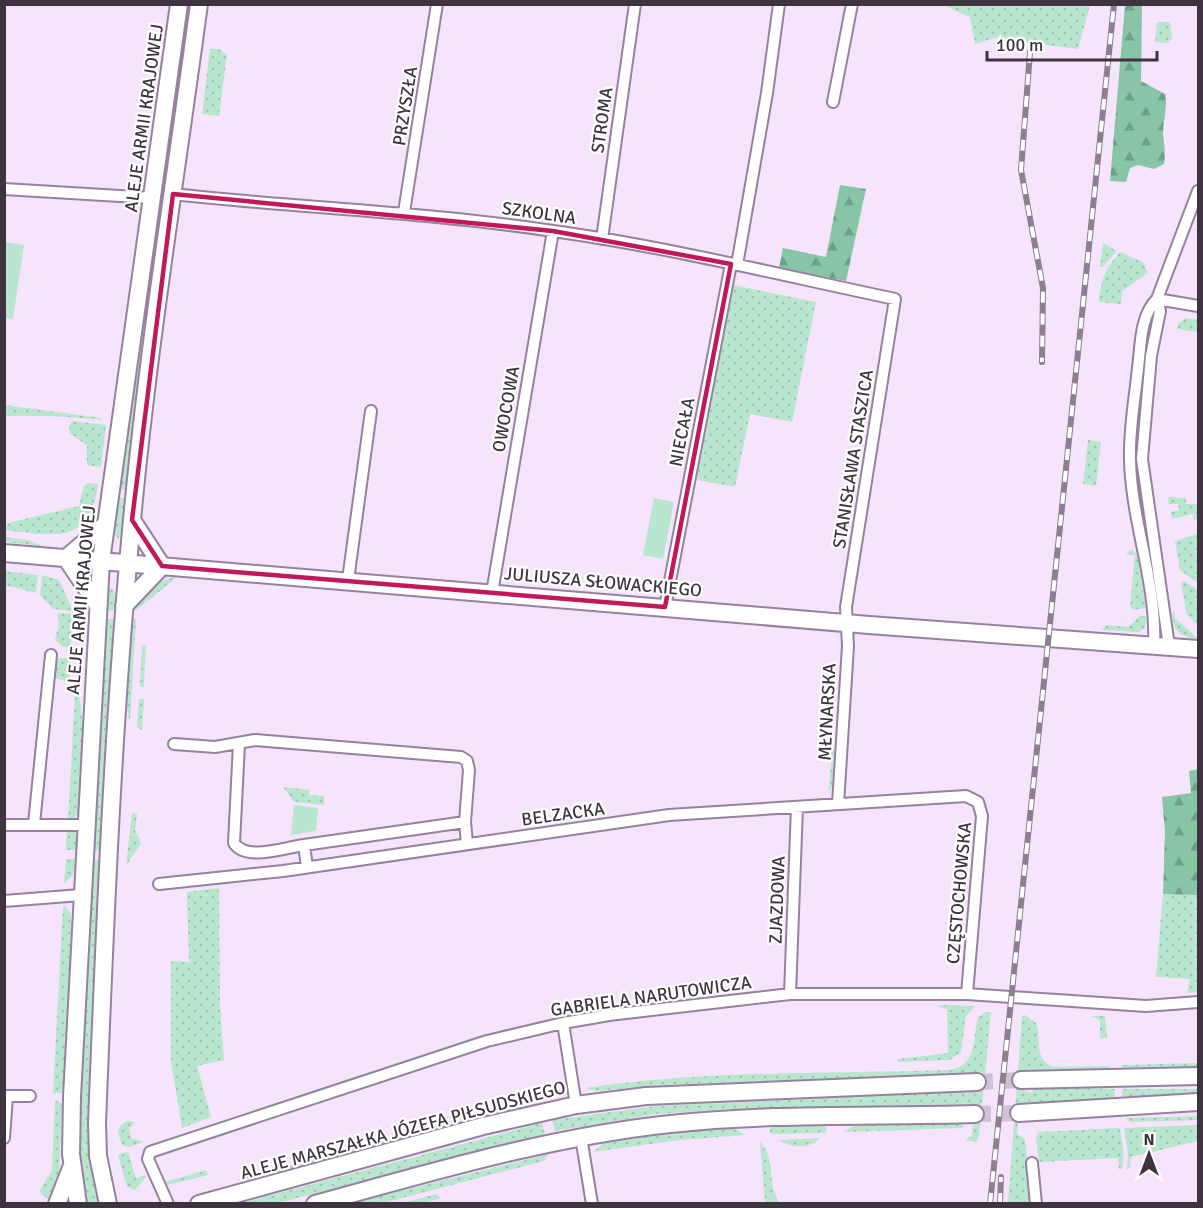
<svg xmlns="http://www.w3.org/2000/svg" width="1203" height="1208" font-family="Signika,sans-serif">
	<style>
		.grass { fill: url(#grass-dots) }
		.forest { fill: url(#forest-firs) }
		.park { fill: #b8e6ce }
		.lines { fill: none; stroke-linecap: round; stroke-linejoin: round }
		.secondary-tunnel { stroke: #d1c1d6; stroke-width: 16; stroke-dasharray: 16 8; stroke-linecap: butt }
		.street-casing { stroke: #96829e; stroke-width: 14 }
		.secondary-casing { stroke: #96829e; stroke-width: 20 }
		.street { stroke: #fff; stroke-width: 10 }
		.secondary { stroke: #fff; stroke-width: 16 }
		.rail-casing { stroke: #8c7f90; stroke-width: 6 }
		.rail { stroke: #fff; stroke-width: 4; stroke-dasharray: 11; stroke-linecap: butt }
		.marked { fill: none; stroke: #c2185b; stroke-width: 4.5; stroke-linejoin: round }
		.labels { text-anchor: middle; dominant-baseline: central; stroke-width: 4.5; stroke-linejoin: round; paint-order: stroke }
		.street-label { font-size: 18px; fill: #3d3440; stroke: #fff }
	</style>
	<defs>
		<pattern id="grass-dots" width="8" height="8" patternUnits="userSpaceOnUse" patternTransform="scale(1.5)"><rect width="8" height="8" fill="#b8e6ce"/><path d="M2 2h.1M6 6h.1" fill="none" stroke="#9fc6b2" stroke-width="1.8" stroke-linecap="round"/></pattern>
		<pattern id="forest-firs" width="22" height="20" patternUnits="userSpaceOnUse" patternTransform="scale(1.5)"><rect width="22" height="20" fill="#88c4a6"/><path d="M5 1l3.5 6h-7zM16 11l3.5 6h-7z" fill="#70a089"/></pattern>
	</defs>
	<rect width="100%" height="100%" fill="#f6e4fc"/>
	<path class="grass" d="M185,5H192L164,217L156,216Z
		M943,5V4L1090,5L1078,49L994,38L975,44L970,17Z
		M1157,22H1170L1172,39L1166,43L1155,42Z
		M210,49H220L227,55L219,116L202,114Z
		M155,225L163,226L128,490L121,489Z
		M1103,243L1117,251L1103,267H1100Z
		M1120,252L1143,262L1148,273L1122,291L1121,304L1099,302C1101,279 1105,269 1120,252Z
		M733,285L816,302L792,422L750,414L735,487L697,480Z
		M1185,318L1198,320V332L1177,329L1178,324Z
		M5,405L101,418L102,420C69,416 37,415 5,416Z
		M72,421L106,425L101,467L87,465V445L70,434L69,426Z
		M1088,440L1101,442L1096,486L1083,484Z
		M89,483L98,484C90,547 52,535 5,530L8,523L79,506L84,486Z
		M119,497L127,499L122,535L118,539L115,534Z
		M1168,497L1186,498V504H1198V519L1194,520L1193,514L1172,519L1171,512L1179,510L1178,504H1169Z
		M1198,531V583L1180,570L1175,541L1197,534Z
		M4,537L28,540L40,545V548L33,545L5,542Z
		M1131,550L1137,554L1146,608L1133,610L1130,606L1135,555L1126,554Z
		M5,571L38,575L36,593L5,585Z
		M42,575L59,580L73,611L53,609L40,595Z
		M176,577V578L134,612C142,594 156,580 176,577Z
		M1184,581L1198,590V625L1187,615L1181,583Z
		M112,588L115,593L114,611L105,610L106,591Z
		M1174,611L1175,618L1198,639C1180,637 1173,631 1172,612Z
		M57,613L73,614L71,648L63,647L55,640L59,624Z
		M1140,616H1146C1147,623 1146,629 1139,632L1102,630L1106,625L1128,627Z
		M104,619H114L101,851H92Z
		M132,619H136L130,723L127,708Z
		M142,645H146L144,687H140Z
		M59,658H71L69,682L51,677L55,660Z
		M75,694L79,695L83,725L78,812L74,818L68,820Z
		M139,699H144L142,730L137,727Z
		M832,748H835L832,787L829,791Z
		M283,787L309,790V795L324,796V805L294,802Z
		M132,813L137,814L135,830L141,843L126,866Z
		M67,828L73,829L77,836L76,850H66Z
		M66,859H76L73,875L64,884Z
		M92,860H101L87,1125L90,1161L98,1201L88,1204L78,1132Z
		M1198,887V992L1187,993L1190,979L1156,977L1163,894L1197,895Z
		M219,888L220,1007L224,1060L197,1066L211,1117L182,1128L171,1061V961L189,962L187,892Z
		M63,905L70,912L72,922L63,1093H53Z
		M939,1005L975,1006L966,1016L961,1052L950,1060L897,1062L898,1059L948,1053L947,1009L940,1008Z
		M986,1012H991L979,1136L976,1142L965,1140L972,1136L974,1106L964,1103L963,1108L727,1109L657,1114L555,1131L552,1120L656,1106L814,1099L965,1089L966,1094L977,1089L976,1074L966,1071V1075L658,1085L597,1091L586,1088C706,1070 830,1074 951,1070C978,1063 972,1040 978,1017Z
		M1025,1015L1036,1023C1042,1040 1033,1059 1053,1067L1108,1066L1114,1071L1032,1073L1031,1069L1021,1073V1089L1032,1093L1033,1087L1115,1089V1100L1030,1106L1029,1101L1019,1106L1017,1134L1025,1139L1032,1203L1008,1204L1022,1016Z
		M1091,1016H1105L1107,1038H1100V1020Z
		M1198,1063V1069L1122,1071V1065Z
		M1122,1089H1198V1095L1122,1099Z
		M55,1100L62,1104L59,1179L53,1202L42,1195L40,1190L52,1170Z
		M1198,1116V1120L1130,1122L1126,1118Z
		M455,1120L433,1130L263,1177L233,1181Z
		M127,1121L135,1122L129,1129L131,1138L144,1142L128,1147L122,1145L118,1133L120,1126Z
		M963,1122V1128L843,1132L854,1126L865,1124Z
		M542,1123L545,1134L278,1203H241Z
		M822,1125L827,1128L825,1133L773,1134L769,1132L771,1127Z
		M1198,1125V1141L1131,1157L1130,1168L1127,1169L1128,1154L1124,1128Z
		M734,1128L746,1135L679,1140L593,1152L604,1143L677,1132Z
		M1120,1128L1124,1155L1122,1169H1119L1118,1158L1039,1162L1036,1138L1038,1132Z
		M820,1138C809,1150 791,1147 778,1140Z
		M760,1142C777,1159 766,1186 780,1203H765Z
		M128,1152L136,1178L145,1175L146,1177L135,1190L127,1187L118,1155Z
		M549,1154L544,1161L383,1203H352Z
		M206,1170L208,1175L163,1186L160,1178L163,1175L165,1182Z
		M437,1194L440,1198L425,1203H401Z"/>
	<path class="forest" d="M1125,5H1142L1141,81L1165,94C1168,107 1163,120 1163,134C1164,144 1166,153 1164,164L1154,169L1138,165L1130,168L1126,182L1110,181Z
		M840,185L866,189L846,281L779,268L783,248L826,257Z
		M1198,769L1197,895L1163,894L1165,832L1162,797L1191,793L1189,771Z"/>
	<path class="park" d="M5,242L24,245L13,319L5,318Z
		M654,498L674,502L663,559L643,555Z
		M294,805L318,808L316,831L291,835Z"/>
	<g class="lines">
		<path class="secondary-tunnel" d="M977,1082L1021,1080
			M975,1114L1019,1113"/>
		<defs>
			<path id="street" d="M833,102L852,4
				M4,189L153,198
				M173,194C300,208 427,212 553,231C668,247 781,275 895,299L846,607L848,646L838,804
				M404,212L437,4
				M602,239L635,4
				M737,265L767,93L779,4
				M1157,299L1160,311L1151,356L1142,459L1169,646
				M1157,299L1198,306
				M348,580L371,411
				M492,593L553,231
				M665,607L731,264
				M1154,645C1157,582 1131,521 1130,459C1129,429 1135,398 1138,368C1141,344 1140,316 1157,299L1198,191
				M174,744L215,747L255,740L461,757L467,761L469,770L465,822L467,844
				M239,744L234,843C246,862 286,847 304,845L307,867
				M34,824L51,655
				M4,825H85
				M304,845L465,822
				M159,884L283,871L669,815L966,796L978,802L982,816L967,994
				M4,901L81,895
				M790,994L797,807
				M563,1023L576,1105
				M581,1137L592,1204
				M4,1138L7,1096H30
				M1032,1163L1036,1204
				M168,1204L148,1159L150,1152L487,1041L563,1023L609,1015L790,994H967L1146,1006L1198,1002"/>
			<path id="secondary" d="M132,520L162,566
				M4,553L869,625L1198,649
				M66,558L97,604
				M66,558L106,524
				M124,606L162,566
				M1021,1080L1198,1076
				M1019,1113L1198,1102
				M57,1204L71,1168
				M78,1204L71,1154L72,1097L101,561L179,4
				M108,1204L98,1156L97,1123C105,922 113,720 132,520C148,347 176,176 199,4
				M199,1204L483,1126L576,1105L646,1096L977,1082
				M315,1204C432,1172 549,1137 670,1124C771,1113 873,1117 975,1114"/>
		</defs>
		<use href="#street" class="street-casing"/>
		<use href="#secondary" class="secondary-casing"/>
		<use href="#street" class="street"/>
		<use href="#secondary" class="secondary"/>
		<defs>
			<path id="rail" d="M1030,52L1021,170L1043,288L1042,362
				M990,1204L1114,4
				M1000,1204L1001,1177"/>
		</defs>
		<use href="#rail" class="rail-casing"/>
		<use href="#rail" class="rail"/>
	</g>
	<path class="marked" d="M173,194L553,231L731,264L665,607L162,566L132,520Z"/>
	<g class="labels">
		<g class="street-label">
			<text transform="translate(405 106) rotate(-81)">PRZYSZŁA</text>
			<text transform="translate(144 118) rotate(-82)">ALEJE ARMII KRAJOWEJ</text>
			<text transform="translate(602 120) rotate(-82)">STROMA</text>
			<text transform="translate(539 213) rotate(8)">SZKOLNA</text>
			<text transform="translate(506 409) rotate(-80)">OWOCOWA</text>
			<text transform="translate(682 432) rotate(-79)">NIECAŁA</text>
			<text transform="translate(853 459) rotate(-81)">STANISŁAWA STASZICA</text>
			<text transform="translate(603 582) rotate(5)">JULIUSZA SŁOWACKIEGO</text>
			<text transform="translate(81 600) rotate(-85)">ALEJE ARMII KRAJOWEJ</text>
			<text transform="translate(827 712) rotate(-87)">MŁYNARSKA</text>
			<text transform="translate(563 814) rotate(-8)">BELZACKA</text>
			<text transform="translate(959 893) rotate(-85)">CZĘSTOCHOWSKA</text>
			<text transform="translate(777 900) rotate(-88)">ZJAZDOWA</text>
			<text transform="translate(651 996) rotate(-8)">GABRIELA NARUTOWICZA</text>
			<text transform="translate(403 1130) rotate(-15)">ALEJE MARSZAŁKA JÓZEFA PIŁSUDSKIEGO</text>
		</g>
	</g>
	<rect width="1203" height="1208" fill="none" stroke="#3d3440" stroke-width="12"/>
	<g transform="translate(1149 1154)" stroke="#ffffff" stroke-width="4.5" paint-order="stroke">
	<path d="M0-4.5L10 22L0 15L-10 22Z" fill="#3d3440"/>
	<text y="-9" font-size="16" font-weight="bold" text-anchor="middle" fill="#3d3440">N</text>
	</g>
	<path d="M987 51v9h170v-9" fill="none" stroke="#3d3440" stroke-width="3"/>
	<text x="996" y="51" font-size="18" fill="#3d3440" stroke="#ffffff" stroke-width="4.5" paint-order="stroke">100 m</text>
</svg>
